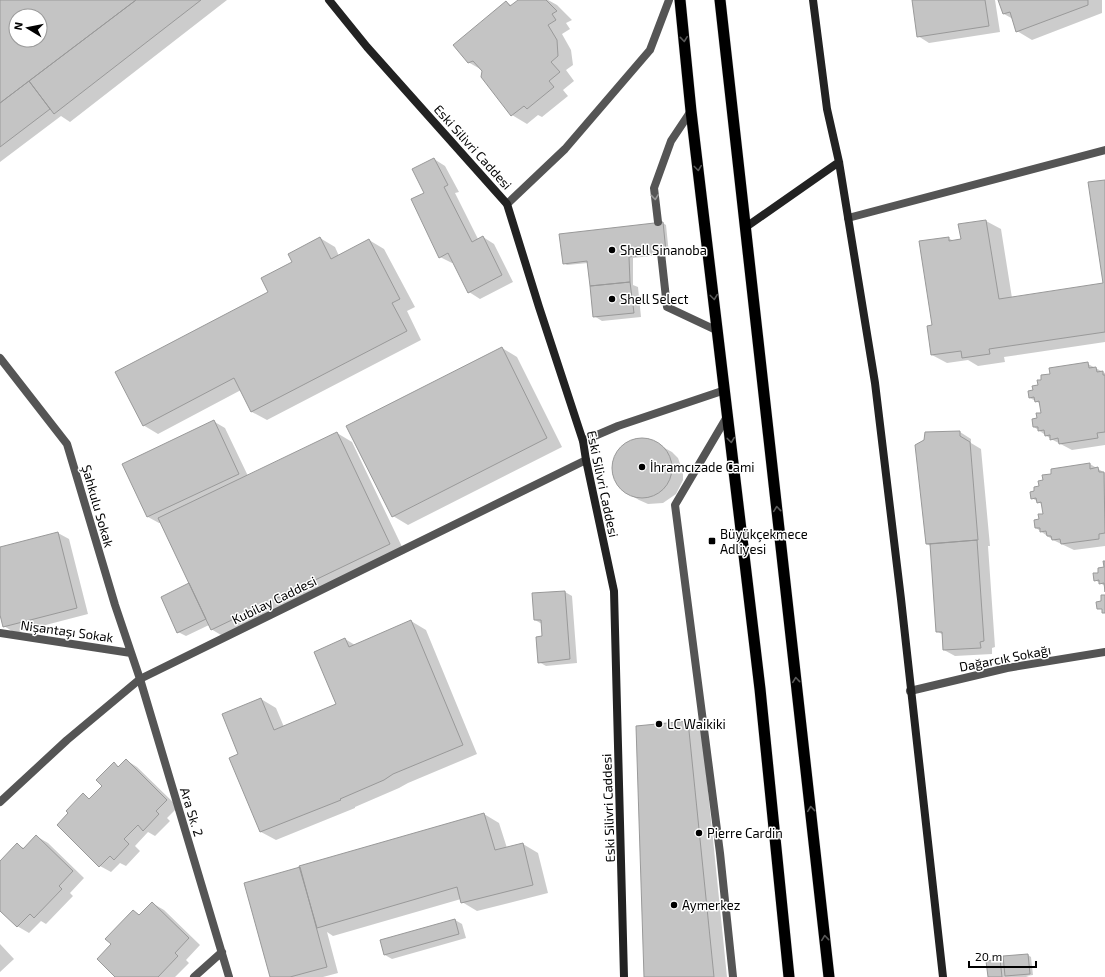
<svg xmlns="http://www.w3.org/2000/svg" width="1105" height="977" font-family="'Exo 2',sans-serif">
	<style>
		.shadow { fill: #0003; fill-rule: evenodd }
		.building { fill: #c4c4c4; stroke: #999; fill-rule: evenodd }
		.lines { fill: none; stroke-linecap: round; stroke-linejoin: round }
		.trunk-casing { stroke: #dbdbdb; stroke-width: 12 }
		.service { stroke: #555; stroke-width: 8 }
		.minor { stroke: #555; stroke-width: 8 }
		.tertiary { stroke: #555; stroke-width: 8 }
		.secondary { stroke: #222; stroke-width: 8 }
		.trunk { stroke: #000; stroke-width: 11 }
		.oneway { stroke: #595959 }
		.oneway2 { stroke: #999 }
		.poi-dot { fill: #000; stroke: #fff; stroke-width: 1.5 }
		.labels { text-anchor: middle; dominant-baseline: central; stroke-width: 3; stroke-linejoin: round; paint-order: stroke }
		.street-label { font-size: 13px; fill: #000; stroke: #fff }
		.poi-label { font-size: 13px; fill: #000; stroke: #fff; text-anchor: start }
	</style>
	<rect width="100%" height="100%" fill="#fff"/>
	<path class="shadow" d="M0,0H227L70,122L61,116L0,162ZM16,16H40V40H16Z
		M519,0H548L557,5L572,20L566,23L570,29L562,34L571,50L573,65L566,70L574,81L563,90L568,96L542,117L538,115L527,124L512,115L482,70L468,62L507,2L512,6Z
		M913,0H995L1000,32L929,43L918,36Z
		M999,0H1102V13L1032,40L1017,31L1013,19L1004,14Z
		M434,159L445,166L459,192L455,193L478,239L483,237L494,244L513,282L480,299L469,292L454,262L452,263L440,257L426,193Z
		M1105,181V342L1004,357L1005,362L978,366L968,360L947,363L932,355L933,326L948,238L954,241L962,240L959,225L986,221L1001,229L1012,298L1104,284Z
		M663,223L666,225L669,254L633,258V285L638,287L641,317L602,321L594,316L588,263L567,265L564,263Z
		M320,238L335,247L339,256L369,240L384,249L415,307L407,311L421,340L267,420L252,412L241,390L158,434L143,425L269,292L293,262Z
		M502,348L517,357L562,447L408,525L393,516Z
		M1088,364L1105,373V445L1072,450L1051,439L1034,427L1042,414L1041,404L1030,398L1042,380L1051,374Z
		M213,421L225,428L248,476L337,433L352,442L405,553L226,638L211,629L209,625L186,636L178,632L190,584L161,523H159L148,517L123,464Z
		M960,432L971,439V443L981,449L990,546H988L995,647L992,648V654L955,656L944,650L943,635L937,631L931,546L926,544Z
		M642,439L652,441L672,452L678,458L683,472V480L676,494L663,503L648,504L639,500L627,493L620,487L615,479L613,470L614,460L618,452L625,445L633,441Z
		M1090,464L1105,473V546L1074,550L1053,540L1036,528L1044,515L1043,505L1032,498Z
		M58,533L69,539L88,614L15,633L4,626L0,611V548Z
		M1105,562V586L1095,580L1099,574L1105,568Z
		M565,592L572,596L577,663L546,666L539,662L543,637L542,624L535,620Z
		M411,621L426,630L477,754L408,783L399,788L355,807V808L276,840L261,832L230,759L240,755L261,699L276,708L284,727L338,704L345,639L355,645Z
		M687,722L702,731L727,977H645Z
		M126,760L137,767L178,807L167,818L170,821L155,836L148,832L135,846L140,851L126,866L120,863L111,872L100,866L69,813L83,795L90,799L103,786L114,764L120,767Z
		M484,814L499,823L507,848L523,844L538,853L548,893L477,911L462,902L461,899L333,936L327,932L338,973L323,977H271L245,883Z
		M36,836L48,843L84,878L70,893L73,896L46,924L41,921L29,933L17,926L0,909V863L18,845L24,848Z
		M152,903L164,910L200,945L186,960L189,963L175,977H117L112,944L134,912L140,915Z
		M455,920L462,924L466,938L392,959L385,955Z
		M0,944L14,959L0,972Z
		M1028,955L1031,957L1033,975L1026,976L1029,977H989L999,960L1005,963Z"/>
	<path class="building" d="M0,0H136L0,103ZM16,16H40V40H16Z
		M136,0H201L54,114L29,81Z
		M518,0H546L557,11L552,14L556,20L548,25L557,40L558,56L551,62L560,72L549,81L554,87L527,109L524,106L511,116L481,77L482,71L473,61L468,63L453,45L506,1L510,6Z
		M912,0H985L989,26L917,37Z
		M998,0H1088V5L1016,32L1010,12L1003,14Z
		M29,81L50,109L0,147V103Z
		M434,158L448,185L444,187L472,242L483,236L502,275L468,293L448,253L439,258L411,199L424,193L412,169Z
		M1105,180V332L989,349L990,354L962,358L961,351L931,355L927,326L932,325L919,241L949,237V241L961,239L958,224L986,220L999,299L1103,283L1088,182Z
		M663,222L666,252L629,257L630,282L590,286L587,261L563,264L559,234Z
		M320,237L331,259L369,239L400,299L392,303L407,331L251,412L234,378L143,426L115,372L268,292L261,278L292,262L288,254Z
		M630,282L634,313L593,317L590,286Z
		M502,347L547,438L392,517L346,426Z
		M1088,362L1089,368L1096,367L1097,372L1103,371V375H1105V432L1097,433L1098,438L1059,444L1058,438L1050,440V435L1045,436L1044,430L1038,431V427H1033L1032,419L1037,418L1036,413H1041L1039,401L1035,402L1034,397L1029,398L1028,391L1033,390L1032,386L1038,385L1037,380H1041V375L1050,374L1049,368Z
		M214,420L239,474L147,517L122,464Z
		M960,431V436L970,442L978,540L926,544L915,445L924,440L925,432Z
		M337,432L390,544L211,630L158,518Z
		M612 468a30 30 0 1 1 60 0a30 30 0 1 1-60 0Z
		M1090,463V469L1098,467L1099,472H1104L1105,533L1099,534V539L1061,544L1060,539L1052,540L1051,536H1047L1046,531L1040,532V528H1035L1034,520L1039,519L1038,514H1043L1041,502L1037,503L1036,498L1031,499L1030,492L1034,491V487L1039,486L1038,481L1043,480L1042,475L1051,474V469Z
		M58,532L77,608L3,627L0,615V547Z
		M977,540L984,641L980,642L981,648L943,650L942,632H936L930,544Z
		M1103,561H1105V592L1104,583L1099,584V580L1094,581L1093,573H1098V568L1104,567Z
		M189,583L206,619L177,633L161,597Z
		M565,591L570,659L538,663L536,637L542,636L541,620H534L532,593Z
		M1101,595H1105V613H1102V609H1097L1096,602L1101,601Z
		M411,620L463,745L393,774L384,780L340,799L341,800L260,832L229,758L238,754L222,714L261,698L274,730L336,704L314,652L345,638L349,647Z
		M688,721L714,977H644L636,726Z
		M126,759L167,800L156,811L159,814L143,831L138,825L124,839L129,844L114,860L110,856L99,867L57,825L68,813L66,811L83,793L89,799L102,786L96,780L114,762L118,767Z
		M484,813L495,850L523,843L533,885L461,903L457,887L317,928L299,866Z
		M36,835L73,871L59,886L62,889L34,918L30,914L17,927L0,911V861L17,843L23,849Z
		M300,867L327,967L290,977H270L244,883Z
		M152,902L189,938L175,953L178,956L158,977H115L97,959L111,944L105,939L133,910L139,915Z
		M455,919L459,934L384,955L380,940Z
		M1028,954L1030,974L1005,976L1003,956Z
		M1000,959L1002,977H988L986,961Z"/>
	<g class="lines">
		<defs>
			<path id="trunk" d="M680,0L691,111L760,689L789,977
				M720,0L829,977"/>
		</defs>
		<use href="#trunk" class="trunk-casing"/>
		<path class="service" d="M658,222L654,188L671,141L691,111
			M661,253L667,307L718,331
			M728,415L675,505L720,853L733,977"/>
		<path class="minor" d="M507,204L565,149L650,50L669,0
			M848,218L1105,150
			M0,358L67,444L115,605L140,679L229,977
			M583,441L618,426L725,390
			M0,633L131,653
			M910,691L1007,668L1105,652
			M194,977L222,952"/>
		<path class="tertiary" d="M0,802L67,740L140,679L586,460"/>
		<path class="secondary" d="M329,0L367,47L507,204L539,307L583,441L586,460L614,591L624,977
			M813,0L827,109L839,162L875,383L901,599L943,977
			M746,227L839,162"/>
		<use href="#trunk" class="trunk"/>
	</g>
	<defs><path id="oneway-chevron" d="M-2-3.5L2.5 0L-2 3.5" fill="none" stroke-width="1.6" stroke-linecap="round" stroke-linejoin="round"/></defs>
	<g class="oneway">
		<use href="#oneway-chevron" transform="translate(684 39) rotate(84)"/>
		<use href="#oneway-chevron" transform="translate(698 168) rotate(83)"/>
		<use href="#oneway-chevron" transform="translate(714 297) rotate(83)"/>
		<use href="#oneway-chevron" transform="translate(731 440) rotate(83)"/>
		<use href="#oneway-chevron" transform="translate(777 509) rotate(-96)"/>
		<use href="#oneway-chevron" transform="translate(796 680) rotate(-96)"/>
		<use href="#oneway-chevron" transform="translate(811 809) rotate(-96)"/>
		<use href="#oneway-chevron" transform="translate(825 938) rotate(-96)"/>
	</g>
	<use class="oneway2" href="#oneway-chevron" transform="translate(655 197) rotate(84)"/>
	<g class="poi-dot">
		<circle cx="612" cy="250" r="4"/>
		<circle cx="612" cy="299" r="4"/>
		<circle cx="642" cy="467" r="4"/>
		<rect x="708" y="537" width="8" height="8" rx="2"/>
		<circle cx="659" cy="724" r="4"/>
		<circle cx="699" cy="833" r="4"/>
		<circle cx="674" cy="905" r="4"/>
	</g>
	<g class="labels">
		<g class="street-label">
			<text transform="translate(473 147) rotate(48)">Eski Silivri Caddesi</text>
			<text transform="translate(603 484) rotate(78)">Eski Silivri Caddesi</text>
			<text transform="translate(98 506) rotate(74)">Şahkulu Sokak</text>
			<text transform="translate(274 600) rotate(-26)">Kubilay Caddesi</text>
			<text transform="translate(67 631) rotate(8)">Nişantaşı Sokak</text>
			<text transform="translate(1005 658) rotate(-11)">Dağarcık Sokağı</text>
			<text transform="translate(608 808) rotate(-92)">Eski Silivri Caddesi</text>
			<text transform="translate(192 812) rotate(73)">Ara Sk. 2</text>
		</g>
		<g class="poi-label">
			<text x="620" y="250">Shell Sinanoba</text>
			<text x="620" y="299">Shell Select</text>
			<text x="650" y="467">İhramcızade Cami</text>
			<text x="720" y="534">Büyükçekmece<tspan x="720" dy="15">Adliyesi</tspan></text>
			<text x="667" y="724">LC Waikiki</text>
			<text x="707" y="833">Pierre Cardin</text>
			<text x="682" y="905">Aymerkez</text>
		</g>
	</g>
	<g transform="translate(28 28) rotate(280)"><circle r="19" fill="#ffffff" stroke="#999999"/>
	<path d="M0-3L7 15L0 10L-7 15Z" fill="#000000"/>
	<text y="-6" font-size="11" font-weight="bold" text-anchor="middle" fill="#000000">N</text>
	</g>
	<path d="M969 961v6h67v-6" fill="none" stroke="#000000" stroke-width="2"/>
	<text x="975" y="961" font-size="12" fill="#000000" stroke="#ffffff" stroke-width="3" paint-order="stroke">20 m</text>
</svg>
